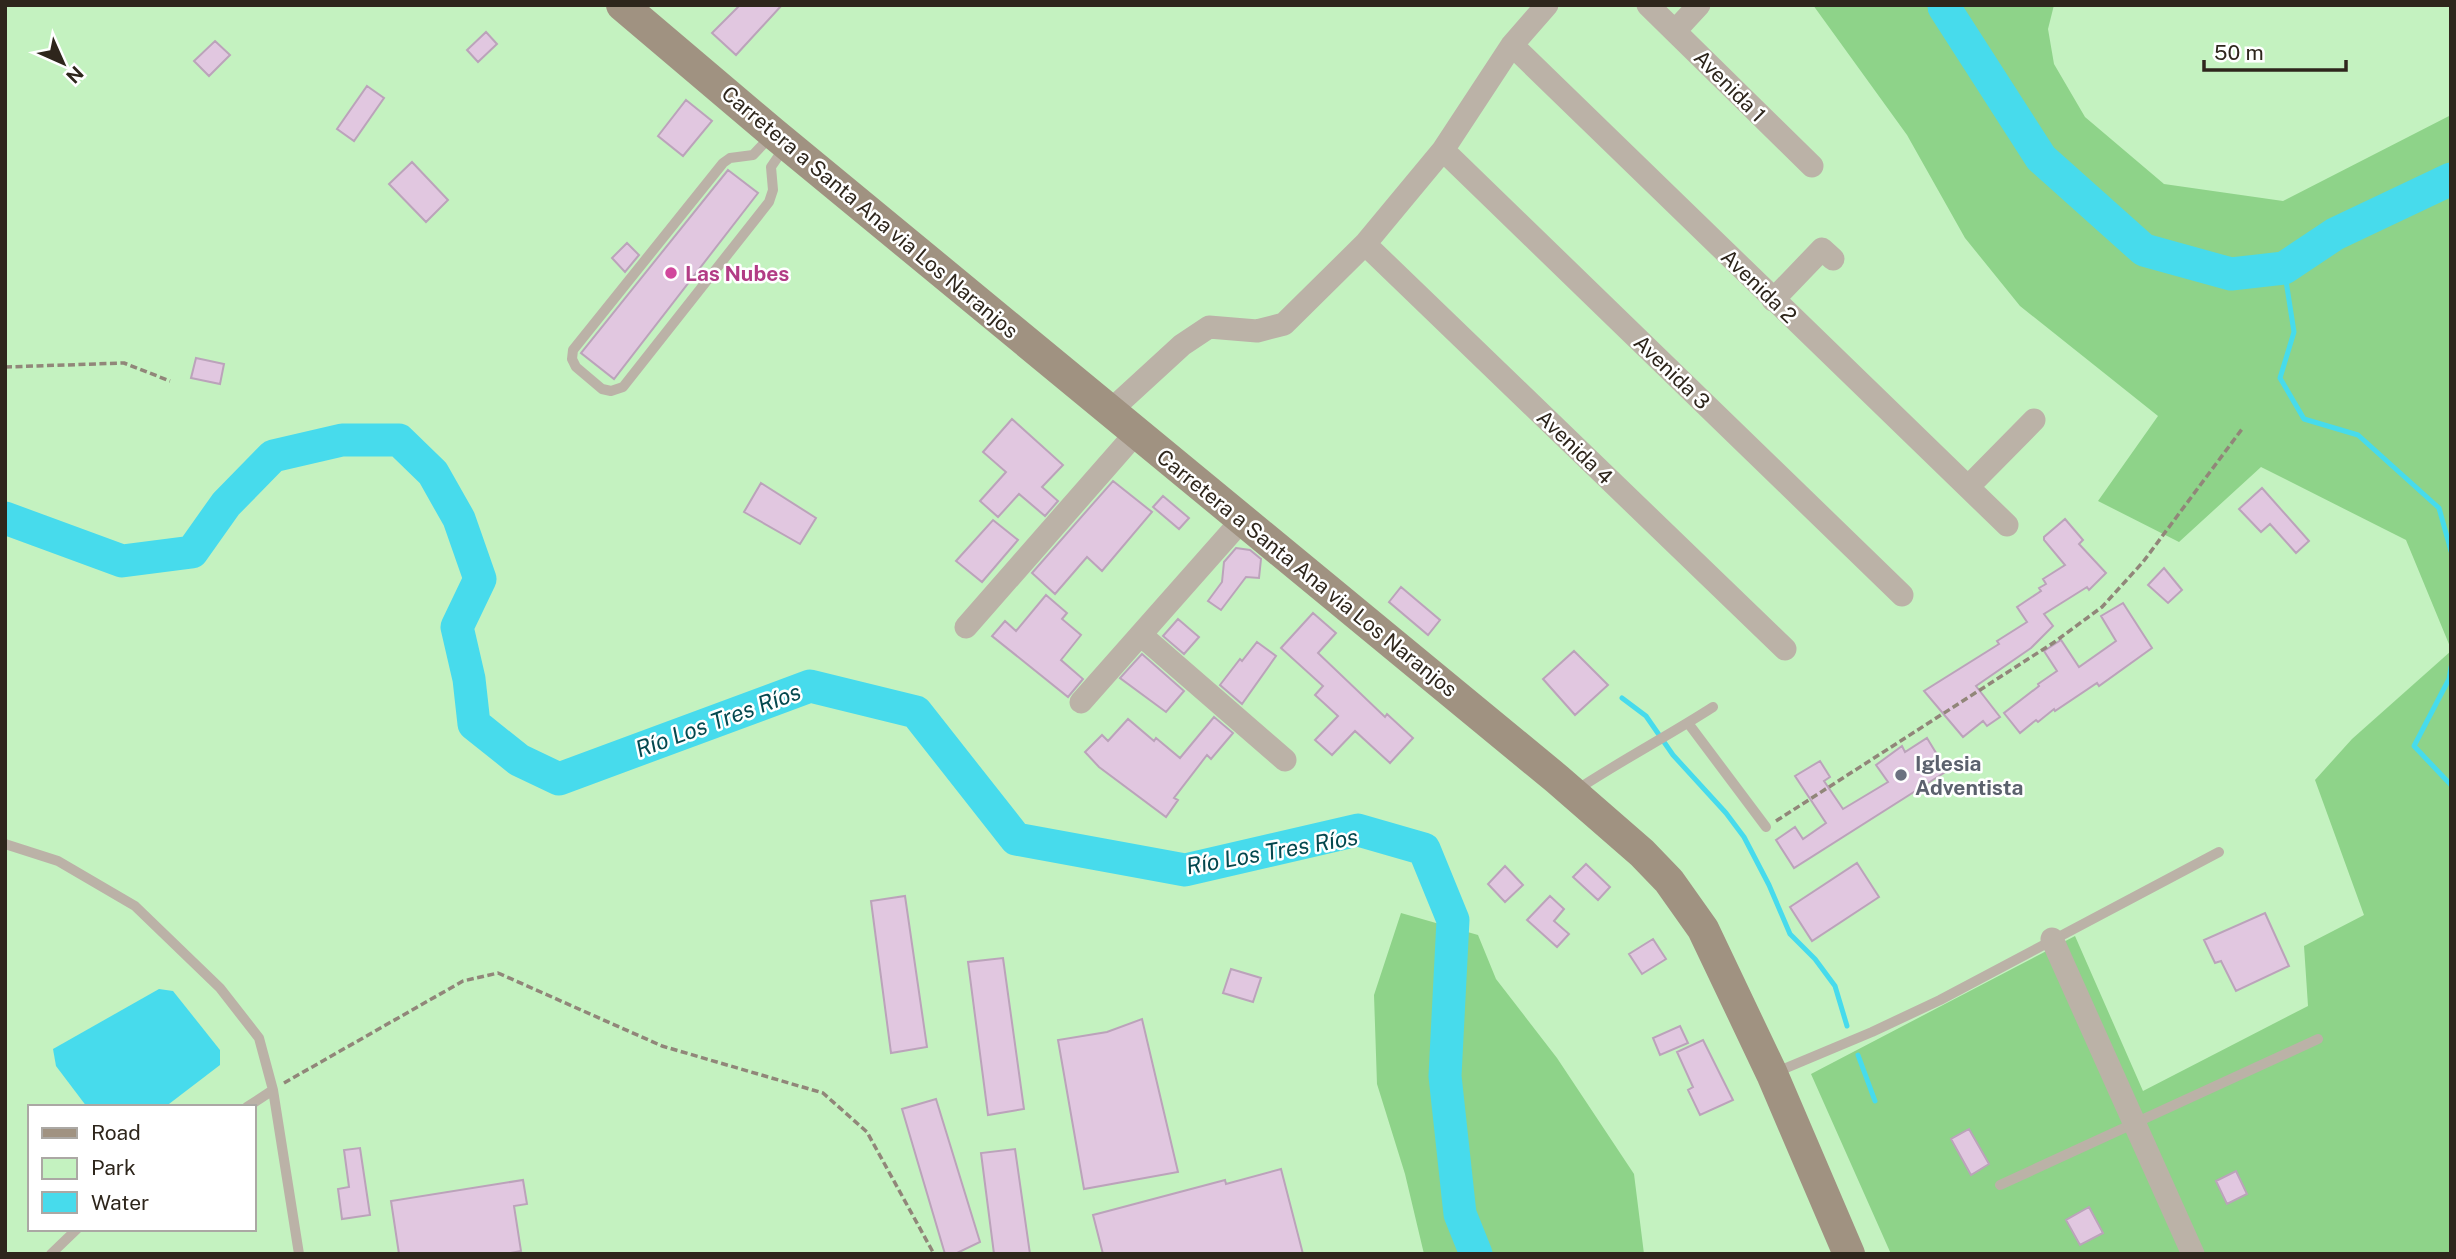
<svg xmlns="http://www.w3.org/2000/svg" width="2456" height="1259" font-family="'Public Sans',sans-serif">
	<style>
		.green { fill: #c4f2c0; fill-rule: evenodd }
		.forest { fill: #8ed389 }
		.water { fill: #47dbec }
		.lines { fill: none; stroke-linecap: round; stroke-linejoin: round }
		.stream { stroke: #47dbec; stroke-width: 5 }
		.river { stroke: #47dbec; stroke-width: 33 }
		.building { fill: #e1c7e0; stroke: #bba3ba; stroke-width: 2 }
		.path { stroke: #918679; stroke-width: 3.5; stroke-dasharray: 7 3.5; stroke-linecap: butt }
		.service { stroke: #bbb2a7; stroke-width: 10 }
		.minor { stroke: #bbb2a7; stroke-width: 23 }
		.secondary { stroke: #a09281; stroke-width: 32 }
		.hotel-dot { fill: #d1479c; stroke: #fff; stroke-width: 2.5 }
		.worship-dot { fill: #6b7280; stroke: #fff; stroke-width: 2.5 }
		.labels { text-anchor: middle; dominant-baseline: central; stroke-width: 5; stroke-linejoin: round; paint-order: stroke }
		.street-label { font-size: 21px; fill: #2e261c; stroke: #fff }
		.hotel-label { font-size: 21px; font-weight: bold; fill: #b23c85; stroke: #fff; text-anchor: start }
		.worship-label { font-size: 21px; font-weight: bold; fill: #5b616d; stroke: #fff; text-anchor: start }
		.water-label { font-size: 23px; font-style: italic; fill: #04484f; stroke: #fff }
	</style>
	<rect width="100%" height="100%" fill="#fff2e1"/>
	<path class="green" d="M5,5H2451V1254H5ZM30,1107H254V1229H30Z"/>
	<path class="forest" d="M1813,5H2054L2048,29L2054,64L2085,117L2164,184L2283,201L2451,115V649L2406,540L2261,467L2179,542L2098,501L2158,416L2020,306L1965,238L1907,135Z
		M2451,651V1254H1891L1811,1074L2075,936L2143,1091L2308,1006L2304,946L2364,915L2315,780L2352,739Z
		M1401,913L1478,935L1496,979L1557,1058L1634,1174L1644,1254H1424L1405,1174L1377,1084L1374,995Z"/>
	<path class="water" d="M159,989L173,991L220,1050V1065L165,1107H87L56,1066L53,1049Z"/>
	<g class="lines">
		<path class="stream" d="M2284,268L2294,332L2280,378L2304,419L2358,435L2439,508L2451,551
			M2451,667L2449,679L2414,746L2451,785
			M1622,698L1646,716L1673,755L1726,813L1744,837L1769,885L1790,934L1815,959L1835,986L1847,1026
			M1858,1055L1875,1101"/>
		<path class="river" d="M1944,5V7L2041,158L2144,250L2231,274L2284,268L2335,234L2451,179
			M5,518L122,561L192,552L226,504L273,456L342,440H399L433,473L459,519L480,579L457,627L469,679L474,724L519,760L559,779L810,686L916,712L1016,839L1185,870L1358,830L1424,849L1453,920L1445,1076L1460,1214L1476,1254"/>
	</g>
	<path class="building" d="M740,5H782L736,55L712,33Z
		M486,32L497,44L478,62L467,50Z
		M215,41L230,55L209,76L194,61Z
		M367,86L384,98L354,141L337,129Z
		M686,100L712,121L683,156L658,136Z
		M412,162L448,200L426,222L389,184Z
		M728,170L758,193L614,379L581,353Z
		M627,243L639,255L625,272L612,258Z
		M196,358L224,364L220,384L191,378Z
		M1012,419L1063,465L1042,487L1058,501L1045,516L1019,494L998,517L980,501L1006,472L983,452Z
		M1113,481L1152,512L1102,571L1087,557L1055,594L1032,573Z
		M761,483L816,518L800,544L744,512Z
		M2262,488L2309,541L2296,553L2270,524L2261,532L2239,509Z
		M1163,496L1189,518L1179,529L1153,507Z
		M2065,519L2083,540L2079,544L2106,573L2089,590L2087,587L2044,614L2053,626L2031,648L1976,686L2000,717L1987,726L1983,721L1963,737L1924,691L1999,644L1997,641L2027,622L2017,607L2041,591L2039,588L2046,584L2043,579L2065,565L2044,540V537Z
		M993,520L1018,540L982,582L956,561Z
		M1236,548L1250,550L1261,559L1259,578L1246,577L1221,610L1208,601L1222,582L1224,562Z
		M2164,568L2182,590L2168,603L2148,585Z
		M1401,587L1440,620L1428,635L1389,602Z
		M1046,595L1067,613L1062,619L1081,635L1061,660L1083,679L1068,697L992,636L1005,621L1016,631Z
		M2123,603L2152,648L2099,686L2097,683L2055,711L2054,709L2038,722L2036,720L2020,733L2004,713L2039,686L2038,684L2057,671L2044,651L2061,640L2079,667L2116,641L2101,616Z
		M1313,613L1336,633L1318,653L1385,717L1387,714L1413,738L1390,763L1355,731L1332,755L1315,740L1338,716L1315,695L1323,686L1281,648Z
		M1178,619L1199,637L1184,654L1163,636Z
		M1257,642L1276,656L1242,704L1220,685L1240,659L1242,661Z
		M1574,651L1608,685L1575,715L1543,679Z
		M1142,654L1184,691L1166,712L1120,678Z
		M1214,717L1233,733L1211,759L1207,755L1174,798L1178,800L1166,817L1099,767L1085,752L1102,735L1108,741L1128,719L1154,741L1156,738L1180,758Z
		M1927,738L1947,771L1794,868L1776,840L1795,827L1803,839L1826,823L1795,776L1820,761L1830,777L1824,781L1843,809L1888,782L1876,765L1902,746L1905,752Z
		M1857,863L1879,897L1812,941L1790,907Z
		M1586,864L1610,887L1598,900L1573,877Z
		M1505,866L1523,885L1505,902L1488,884Z
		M905,896L927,1047L891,1053L871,901Z
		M1550,896L1564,909L1554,921L1569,934L1557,947L1527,920Z
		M2265,913L2289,966L2236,991L2221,961L2215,963L2204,940Z
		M1653,939L1666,959L1642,974L1629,954Z
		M1003,958L1024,1109L988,1115L968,962Z
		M1231,969L1261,978L1253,1002L1223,993Z
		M1142,1019L1178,1172L1084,1189L1058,1040L1107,1032Z
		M1680,1026L1688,1043L1660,1055L1653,1038Z
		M1703,1040L1733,1100L1700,1115L1688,1090L1693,1087L1677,1052Z
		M936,1099L980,1242L955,1254H945L902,1109Z
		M1969,1129L1989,1164L1971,1175L1951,1139Z
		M360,1148L370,1215L342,1219L338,1189L349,1187L344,1150Z
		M1015,1149L1030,1254H994L981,1153Z
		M1281,1169L1303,1254H1103L1093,1215L1225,1180L1226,1184Z
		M2236,1171L2247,1194L2227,1204L2216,1181Z
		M523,1180L527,1204L514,1206L521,1251L506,1254H399L391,1201Z
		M2089,1207L2103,1233L2080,1245L2066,1220Z"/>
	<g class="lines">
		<path class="path" d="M5,367L124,363L170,381
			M1776,821L2053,643L2102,607L2143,562L2242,429
			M284,1083L463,981L498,973L662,1046L823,1093L867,1132L934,1254"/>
		<path class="service" d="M771,136L753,155L730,158L723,163L573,350L572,359L576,367L602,389L611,391L623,387L769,202L773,190L771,167L784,148
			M1688,723L1766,827
			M1575,791C1620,761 1668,736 1713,707
			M5,844L58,861L135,906L220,988L259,1038L273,1090L299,1254
			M1774,1073L1872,1032L1940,1000L2219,852
			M247,1107L273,1090
			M2000,1185L2318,1039
			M51,1254L77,1229"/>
		<path class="minor" d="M1648,5L1812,166
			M1675,31L1699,5
			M1512,45L2007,525
			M1443,150L1902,595
			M1365,244L1785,649
			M1773,300L1822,249L1833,259
			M1110,411L1182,345L1209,327L1257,331L1284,324L1365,244L1443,150L1512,45L1547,5
			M1968,487L2034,420
			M966,627L1136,433
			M1141,635L1285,760
			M1081,702L1242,520
			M2052,939L2193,1254"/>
		<path class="secondary" d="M622,5L773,133L1557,779L1642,853L1669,881L1703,929L1772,1074L1849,1254"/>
	</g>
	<circle class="hotel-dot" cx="671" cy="273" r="7"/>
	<circle class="worship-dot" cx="1901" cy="775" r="7"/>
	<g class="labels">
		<g class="street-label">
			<text transform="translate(1730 86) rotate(45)">Avenida 1</text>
			<text transform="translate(870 212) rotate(40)">Carretera a Santa Ana via Los Naranjos</text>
			<text transform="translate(1759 286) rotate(44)">Avenida 2</text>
			<text transform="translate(1672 372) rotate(44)">Avenida 3</text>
			<text transform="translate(1575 447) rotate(44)">Avenida 4</text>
			<text transform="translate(1307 573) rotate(39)">Carretera a Santa Ana via Los Naranjos</text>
		</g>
		<g class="hotel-label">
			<text x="685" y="273">Las Nubes</text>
		</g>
		<g class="worship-label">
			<text x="1915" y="763">Iglesia<tspan x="1915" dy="24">Adventista</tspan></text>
		</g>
		<g class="water-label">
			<text transform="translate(718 720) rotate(-20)">Río Los Tres Ríos</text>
			<text transform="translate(1272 851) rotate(-10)">Río Los Tres Ríos</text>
		</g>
	</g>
	<rect width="2456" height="1259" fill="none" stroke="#2e261c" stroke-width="14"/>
	<rect x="28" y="1105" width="228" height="126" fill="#ffffff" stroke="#aba8a4" stroke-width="2"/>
	<rect x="42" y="1128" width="35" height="10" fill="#a09281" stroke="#aba8a4" stroke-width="2"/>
	<text x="91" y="1140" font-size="21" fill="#2e261c">Road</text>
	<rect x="42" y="1158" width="35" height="21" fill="#c4f2c0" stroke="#aba8a4" stroke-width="2"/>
	<text x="91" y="1175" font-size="21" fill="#2e261c">Park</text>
	<rect x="42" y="1192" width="35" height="21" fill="#47dbec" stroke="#aba8a4" stroke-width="2"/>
	<text x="91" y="1210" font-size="21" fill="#2e261c">Water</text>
	<g transform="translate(63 63) rotate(135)" stroke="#ffffff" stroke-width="5" paint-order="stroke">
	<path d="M0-5L12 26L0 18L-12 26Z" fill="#2e261c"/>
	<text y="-10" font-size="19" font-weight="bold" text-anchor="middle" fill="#2e261c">N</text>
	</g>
	<path d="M2204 60v10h142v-10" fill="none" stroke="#2e261c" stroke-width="3.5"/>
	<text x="2214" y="60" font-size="21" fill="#2e261c" stroke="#ffffff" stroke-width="5" paint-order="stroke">50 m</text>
</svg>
